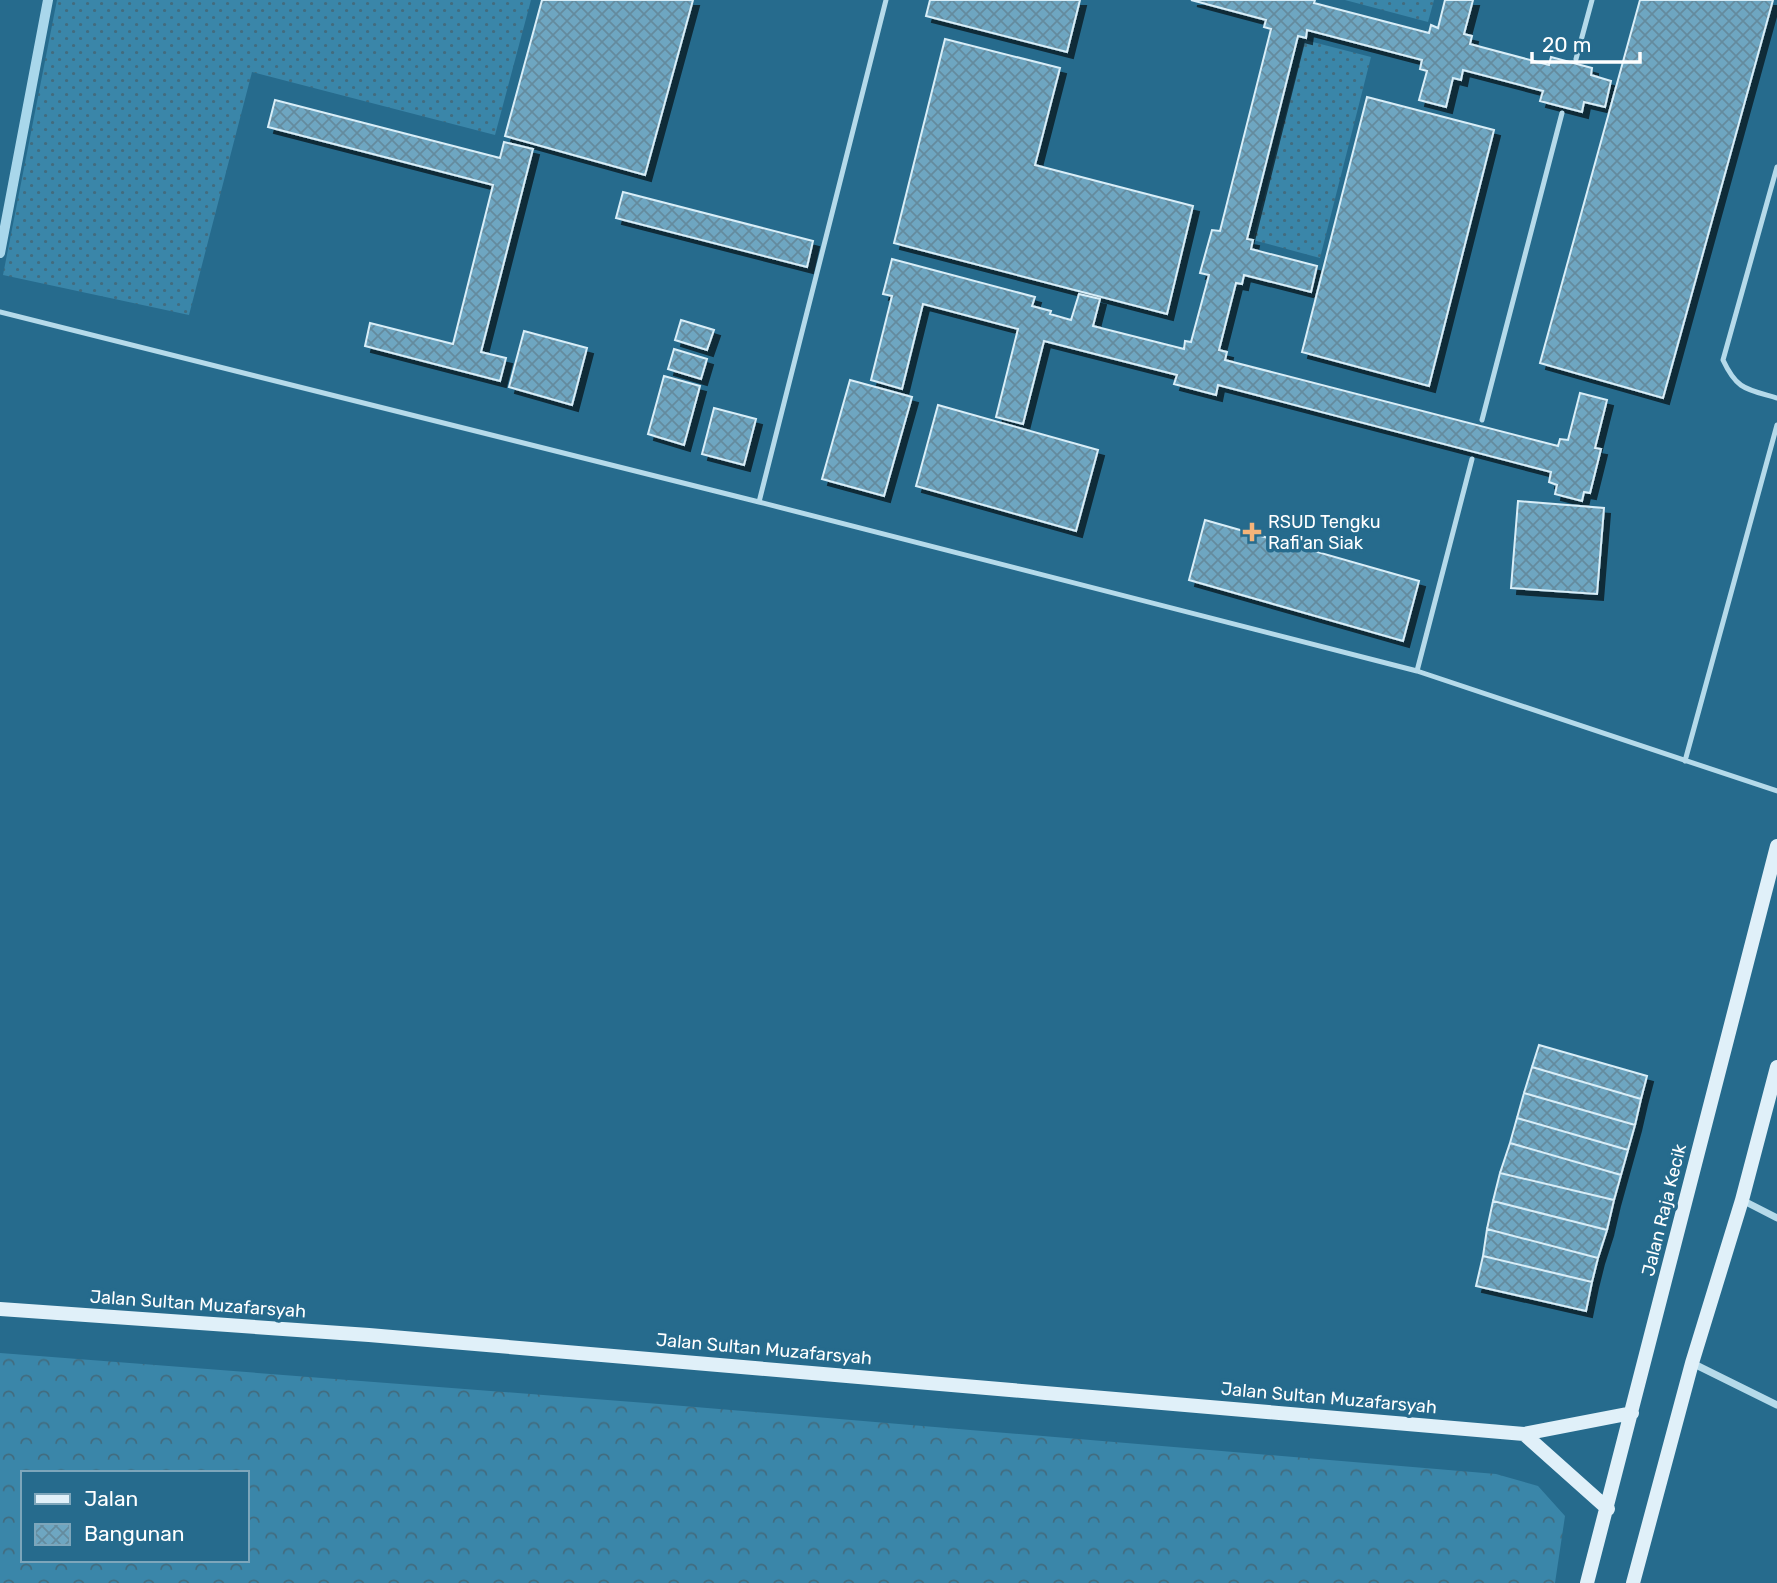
<svg xmlns="http://www.w3.org/2000/svg" width="1777" height="1583" font-family="Rubik,sans-serif">
	<style>
		.grass { fill: url(#grass-dots) }
		.forest { fill: url(#forest-crowns); fill-rule: evenodd }
		.lines { fill: none; stroke-linecap: round; stroke-linejoin: round }
		.stream { stroke: #a9d7eb; stroke-width: 10 }
		.building { fill: url(#building-cross-hatch); stroke: #d9eef8; stroke-width: 2; filter: url(#shadow) }
		.lane { stroke: #b5daea; stroke-width: 5 }
		.street { stroke: #b5daea; stroke-width: 7 }
		.secondary { stroke: #e0f0f9; stroke-width: 14 }
		.poi-dot { fill: #f4b47a; stroke: #266b8d; stroke-width: 2.5 }
		.labels { text-anchor: middle; dominant-baseline: central; stroke-width: 7; stroke-linejoin: round; paint-order: stroke }
		.poi-label { font-size: 18px; fill: #fff; stroke: #266b8d; text-anchor: start }
		.street-label { font-size: 18px; fill: #fff; stroke: #266b8d }
	</style>
	<defs>
		<pattern id="grass-dots" width="8" height="8" patternUnits="userSpaceOnUse" patternTransform="scale(1.75)"><rect width="8" height="8" fill="#3a86a9"/><path d="M2 2h.1M6 6h.1" fill="none" stroke="#426c7f" stroke-width="1.8" stroke-linecap="round"/></pattern>
		<pattern id="forest-crowns" width="20" height="18" patternUnits="userSpaceOnUse" patternTransform="scale(1.75)"><rect width="20" height="18" fill="#3a86a9"/><path d="M2 6a3 3 0 1 1 6 0M12 15a3 3 0 1 1 6 0" fill="none" stroke="#426c7f"/></pattern>
		<pattern id="building-cross-hatch" width="8" height="8" patternUnits="userSpaceOnUse" patternTransform="scale(1.75)"><rect width="8" height="8" fill="#6ea6c1"/><path d="M0 0l8 8M0 8l8-8" fill="none" stroke="#648b9e"/></pattern>
		<filter id="shadow"><feDropShadow dx="6" dy="6" stdDeviation="0" flood-color="#0009"/></filter>
	</defs>
	<rect width="100%" height="100%" fill="#266b8d"/>
	<path class="grass" d="M57,0H531L495,135L252,72L189,315L3,275Z
		M1345,0H1434L1428,22Z
		M1305,40L1371,57L1320,258L1253,240Z"/>
	<path class="forest" d="M0,1353L659,1404L1496,1474L1538,1486L1565,1516L1555,1583H0ZM23,1473H247V1560H23Z"/>
	<g class="lines">
		<path class="stream" d="M0,253L48,0"/>
	</g>
	<path class="building" d="M542,0H693L645,175L505,136Z
		M930,0H1080L1067,52L926,16Z
		M1191,0H1315L1314,3L1429,33L1431,25L1438,28L1445,0H1473L1464,34L1472,36L1470,44L1549,65L1551,57L1592,68L1591,75L1611,81L1605,107L1584,102L1582,112L1540,101L1543,91L1463,70L1461,80L1453,78L1446,107L1419,100L1427,71L1420,69L1422,60L1307,30L1306,38L1298,36L1247,239L1253,240L1251,249L1317,266L1311,292L1244,275L1242,284L1236,283L1219,350L1227,352L1225,360L1558,446L1560,439L1568,440L1580,393L1607,400L1595,448L1601,449L1590,493L1584,492L1582,501L1555,494L1557,485L1549,482L1551,472L1218,385L1216,395L1174,384L1177,375L1044,341L1023,424L996,417L1018,329L923,304L902,389L871,380L892,296L883,294L892,259L1035,297L1032,306L1051,311L1050,314L1071,320L1079,294L1100,299L1093,326L1184,349L1185,341L1191,342L1209,275L1200,273L1212,230L1220,231L1271,29L1264,27L1266,20Z
		M1640,0H1773L1663,398L1540,363Z
		M945,39L1060,68L1035,165L1193,206L1167,314L894,243Z
		M1367,97L1494,130L1429,386L1302,352Z
		M275,100L500,158L504,142L533,149L481,352L506,358L500,381L365,346L370,323L453,344L493,185L268,127Z
		M623,192L813,241L807,267L616,218Z
		M681,320L714,330L707,350L675,340Z
		M524,331L587,348L572,405L509,387Z
		M674,349L707,359L701,379L668,369Z
		M664,376L700,386L684,445L648,434Z
		M850,380L912,397L884,496L822,479Z
		M938,405L1098,450L1076,531L916,486Z
		M714,408L756,419L744,465L702,454Z
		M1518,501L1604,508L1597,594L1511,588Z
		M1205,520L1419,581L1403,641L1189,580Z
		M1539,1045L1647,1076L1641,1099L1532,1067Z
		M1532,1067L1641,1099L1635,1125L1524,1093Z
		M1524,1093L1635,1125L1628,1150L1517,1118Z
		M1517,1118L1628,1150L1621,1175L1510,1143Z
		M1510,1143L1621,1175L1614,1200L1500,1173Z
		M1500,1173L1614,1200L1607,1230L1493,1201Z
		M1493,1201L1607,1230L1598,1258L1487,1229Z
		M1487,1229L1598,1258L1592,1282L1483,1256Z
		M1483,1256L1592,1282L1586,1311L1476,1286Z"/>
	<g class="lines">
		<path class="lane" d="M886,0L759,502L1417,671L1777,791
			M1576,59L1592,0
			M1777,167L1723,360C1737,390 1746,389 1777,398
			M0,312L759,502
			M1482,420L1562,113
			M1417,671L1472,459
			M1685,761L1777,425"/>
		<path class="street" d="M1742,1200L1777,1218
			M1692,1363L1777,1405"/>
		<path class="secondary" d="M0,1309L369,1335L1524,1434L1632,1413
			M1524,1434L1608,1509
			M1587,1583L1777,846
			M1633,1583L1692,1363L1742,1200L1777,1067"/>
	</g>
	<path class="poi-dot" d="M1248.5 521.5h7v7h7v7h-7v7h-7v-7h-7v-7h7z"/>
	<g class="labels">
		<g class="poi-label">
			<text x="1268" y="522">RSUD Tengku<tspan x="1268" dy="21">Rafi'an Siak</tspan></text>
		</g>
		<g class="street-label">
			<text transform="translate(1664 1210) rotate(-76)">Jalan Raja Kecik</text>
			<text transform="translate(198 1304) rotate(4)">Jalan Sultan Muzafarsyah</text>
			<text transform="translate(764 1349) rotate(5)">Jalan Sultan Muzafarsyah</text>
			<text transform="translate(1329 1398) rotate(5)">Jalan Sultan Muzafarsyah</text>
		</g>
	</g>
	<rect x="21" y="1471" width="228" height="91" fill="#266b8d" stroke="#7da6bb" stroke-width="2"/>
	<rect x="35" y="1494" width="35" height="10" fill="#e0f0f9" stroke="#7da6bb" stroke-width="2"/>
	<text x="84" y="1506" font-size="21" fill="#ffffff">Jalan</text>
	<rect x="35" y="1524" width="35" height="21" fill="url(#building-cross-hatch)" stroke="#7da6bb" stroke-width="2"/>
	<text x="84" y="1541" font-size="21" fill="#ffffff">Bangunan</text>
	<path d="M1532 52v10h108v-10" fill="none" stroke="#ffffff" stroke-width="3.5"/>
	<text x="1542" y="52" font-size="21" fill="#ffffff" stroke="#266b8d" stroke-width="5" paint-order="stroke">20 m</text>
</svg>
